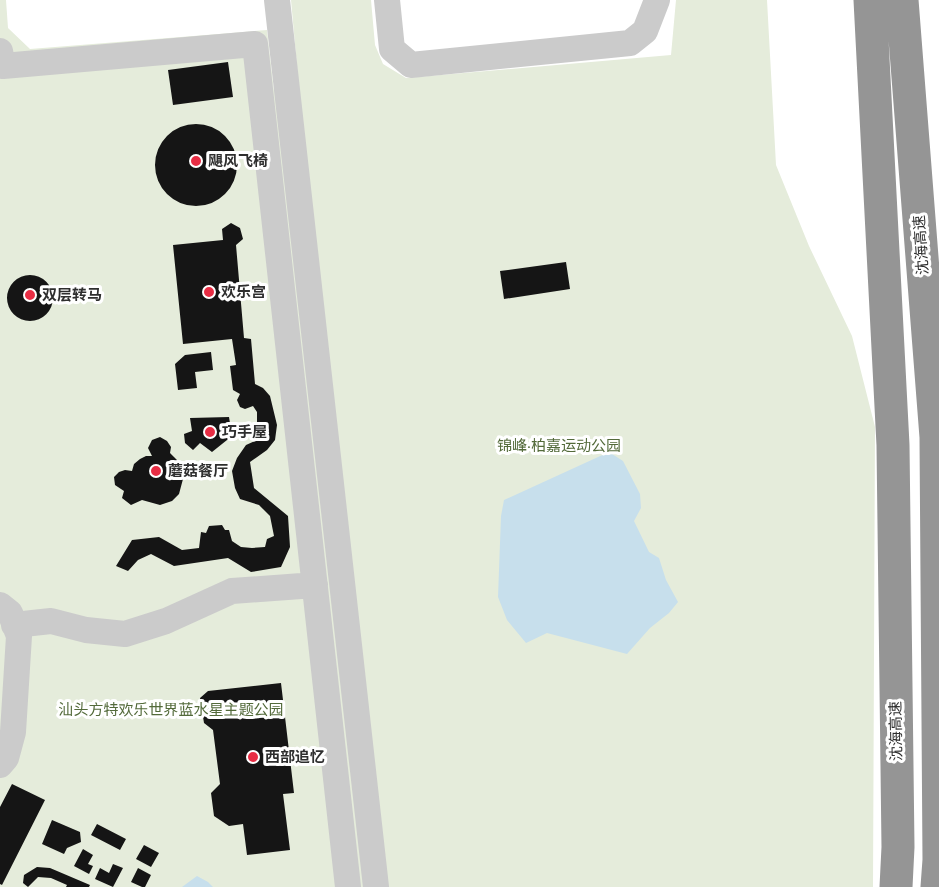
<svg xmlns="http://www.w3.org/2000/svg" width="939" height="887" font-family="'Varela Round','Noto Sans SC',sans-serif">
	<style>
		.green { fill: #e5ecdb }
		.water { fill: #c7dfec }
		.building { fill: #151515 }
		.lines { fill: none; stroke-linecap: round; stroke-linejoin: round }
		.minor { stroke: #cbcbcb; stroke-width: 26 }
		.highway { stroke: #959595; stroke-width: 33 }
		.poi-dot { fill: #e82d44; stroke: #fff; stroke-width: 2 }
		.labels { text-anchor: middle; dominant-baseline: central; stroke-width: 6; stroke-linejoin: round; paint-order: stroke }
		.poi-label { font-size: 15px; font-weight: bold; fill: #2e2e2e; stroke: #fff; text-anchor: start }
		.street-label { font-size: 15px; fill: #2e2e2e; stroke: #fff }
		.park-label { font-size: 15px; fill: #536a3a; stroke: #fff }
	</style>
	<rect width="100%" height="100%" fill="#fff"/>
	<path class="green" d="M0,0H6L8,28L30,49L267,30L274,91L299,88L291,0H371L375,45L383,64L406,78L671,55L676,0H767L776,165L809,246L852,336L875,427L873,887H0Z"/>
	<path class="water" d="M609,452L623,461L640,494L641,508L634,521L649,552L659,558L666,580L678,602L669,613L650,628L627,654L547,633L526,643L507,620L498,597L501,516L504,500Z
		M197,876L208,882L213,887H182Z"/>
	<path class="building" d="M228,62L233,97L173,105L168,70Z
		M155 165a41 41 0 1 1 82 0a41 41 0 1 1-82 0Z
		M231,223L240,228L243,239L236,245L244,338L251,339L255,384L263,388L270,396L277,425L275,440L267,450L250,462L254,488L288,516L290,547L281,567L251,572L228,558L174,566L151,554L138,560L128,571L116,566L132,540L159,537L182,550L199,548L201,532L206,533L209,526L222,525L225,530H229L232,541L241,547L252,548L265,547L267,539L274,536L270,516L259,505L240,499L235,488L232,471L237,458L246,445L257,440V412L253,406L245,409L240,407L237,400L240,394L233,390L230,366L236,365L232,339L183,344L173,245L223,240L222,229Z
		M566,262L570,289L504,299L500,271Z
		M7 298a23 23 0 1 1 46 0a23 23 0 1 1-46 0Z
		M211,352L213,370L195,372L197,388L178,390L175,364L185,355Z
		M229,417L232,436L212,452L200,443L193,450L185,443L184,434L192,431L190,418Z
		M160,437L167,441L171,447L170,453L177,460L180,470L183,479L179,494L172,501L160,505L142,500L131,505L122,498L124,491L115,485L114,477L119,472L125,470L132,471L134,464L140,459L146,456H152L148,448L152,440Z
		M281,683L294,793L283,794L290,850L247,855L243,824L229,826L214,816L211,793L220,784L213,730L204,723L200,698L208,691Z
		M12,784L45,800L2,885L0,884V807Z
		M52,820L80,832L81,842L67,848L64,854L42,844Z
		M97,824L126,839L120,850L91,835Z
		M144,845L159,853L151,867L136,859Z
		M83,849L93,855L88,864L93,866L89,874L74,866Z
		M113,864L123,868L113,887L95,879L100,868L109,873Z
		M37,867L50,868L90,885L89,887H66L67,885L51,878L38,877L28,887L23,883L24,875Z
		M138,868L151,875L145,887H142L131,882Z"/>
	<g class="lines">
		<path class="minor" d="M277,0L376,887
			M387,0L392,49L411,65L630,43L645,31L657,0
			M0,51L3,66L255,44L348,887
			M0,605L10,613L19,636L13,732L6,758L0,765
			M14,625L51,621L86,630L125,634L166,621L232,591L315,585"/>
		<path class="highway" d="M870,0L893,445L898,847L896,887
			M902,0L936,437L939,860L937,887"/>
	</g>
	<g class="poi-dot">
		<circle cx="196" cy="161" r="6"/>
		<circle cx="209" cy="292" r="6"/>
		<circle cx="30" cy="295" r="6"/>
		<circle cx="210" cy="432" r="6"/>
		<circle cx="156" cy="471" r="6"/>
		<circle cx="253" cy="757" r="6"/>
	</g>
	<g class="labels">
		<g class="poi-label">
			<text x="208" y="161">飓风飞椅</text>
			<text x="221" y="292">欢乐宫</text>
			<text x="42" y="295">双层转马</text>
			<text x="222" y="432">巧手屋</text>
			<text x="168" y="471">蘑菇餐厅</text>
			<text x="265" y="757">西部追忆</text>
		</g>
		<g class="street-label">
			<text transform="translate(921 245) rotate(-94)">沈海高速</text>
			<text transform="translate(896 731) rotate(-91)">沈海高速</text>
		</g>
		<g class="park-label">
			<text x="559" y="446">锦峰·柏嘉运动公园</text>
			<text x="171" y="710">汕头方特欢乐世界蓝水星主题公园</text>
		</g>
	</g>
</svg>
